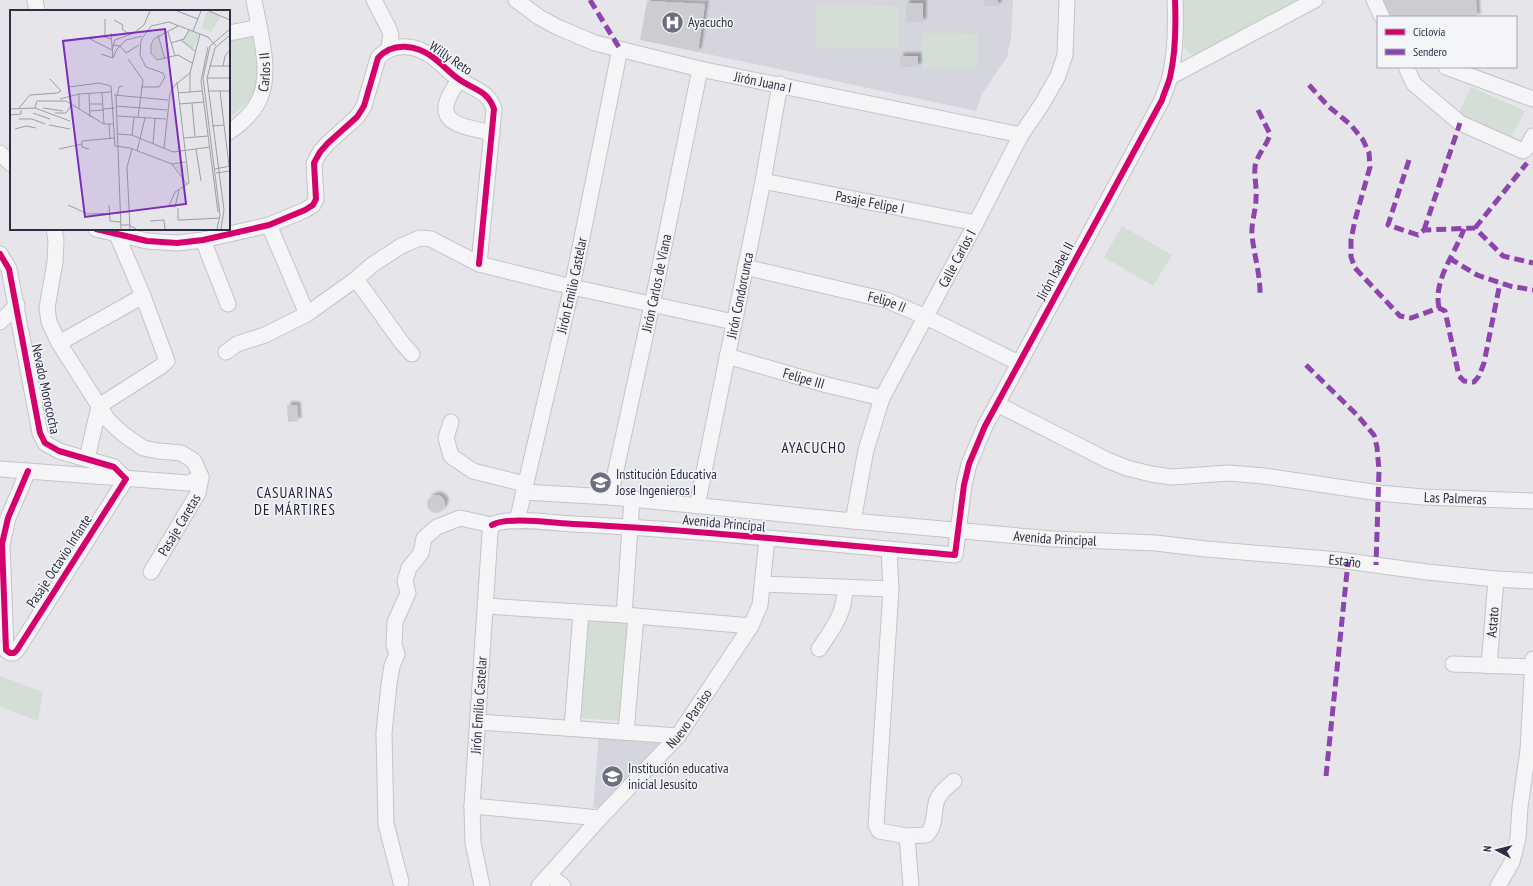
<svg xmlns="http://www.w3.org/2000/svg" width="1533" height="886" font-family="'PT Sans Narrow',sans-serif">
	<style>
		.built { fill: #d4d5dd }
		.green { fill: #d4ddd6 }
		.building { fill: #ccccd1; filter: url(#shadow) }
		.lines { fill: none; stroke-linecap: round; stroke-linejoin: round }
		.street-casing { stroke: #c4c4c8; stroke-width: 17 }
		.street { stroke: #f5f5f7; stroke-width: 15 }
		.quiet { stroke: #8e44ad; stroke-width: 5; stroke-dasharray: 10 5; stroke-linecap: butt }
		.cycleway-casing { stroke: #f4f5f9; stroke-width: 8 }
		.cycleway { stroke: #d6006c; stroke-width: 6 }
		.labels { text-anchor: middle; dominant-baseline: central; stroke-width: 3; stroke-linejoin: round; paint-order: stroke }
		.poi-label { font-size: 14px; fill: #2b2f45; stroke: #f4f5f9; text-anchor: start }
		.street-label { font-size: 14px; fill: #2b2f45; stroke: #f4f5f9 }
		.neighbourhood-label { font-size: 15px; letter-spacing: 1px; fill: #1d2036; stroke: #f4f5f9 }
		.inset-road { fill: none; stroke: #9b9da8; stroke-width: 1 }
		.view { fill: #7b2cbf; fill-opacity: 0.15; stroke: #7b2cbf; stroke-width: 2 }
		.inset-edge { fill: none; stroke: #2b2f45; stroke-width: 2 }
	</style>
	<defs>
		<filter id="shadow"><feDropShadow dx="3.5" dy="-3.5" stdDeviation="1" flood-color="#0004"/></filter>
	</defs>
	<rect width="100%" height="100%" fill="#e6e6ea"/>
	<path class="built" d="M706,0H1013L1011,38L1007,57L982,94L976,111L698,52Z
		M599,733L654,736L661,745L601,807L593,808Z"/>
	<path class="green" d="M1182,0H1303L1198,56C1191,55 1188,53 1184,47Z
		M816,5L899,6L898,49L815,48Z
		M253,33L258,39L260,77L251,100L229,118V37Z
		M922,33L978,34L977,69L922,68Z
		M1471,87L1525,111L1508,143L1456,118Z
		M1122,226L1172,255L1153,286L1104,257Z
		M587,614L630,619L622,721L577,718Z
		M0,676L43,692L38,721L0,707Z"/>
	<path class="building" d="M984,0H998V6H983Z
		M1380,0H1476L1477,17H1389Z
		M647,1L705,4L698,52L640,40Z
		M906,3H923V22H906Z
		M900,56H918V67H900Z
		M287,405H297L298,421L288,422Z
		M427 504a9 9 0 1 1 18 0a9 9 0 1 1-18 0Z"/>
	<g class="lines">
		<defs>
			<g id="street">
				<path d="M35,0L37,11"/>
				<path d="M374,0L389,29L391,36L388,50"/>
				<path id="s1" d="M516,0L539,17L557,27L595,43L700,69L1021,135"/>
				<path d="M1374,0L1382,17"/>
				<path d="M229,33L259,27"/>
				<path d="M1406,67L1414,84L1460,123L1523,151L1526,149L1533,136"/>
				<path d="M1446,67L1533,99"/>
				<path d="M1170,77L1315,0"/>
				<path d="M460,79C428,122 455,125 492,133"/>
				<path id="s2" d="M229,132C240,125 255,111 260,98C272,71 259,29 254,0"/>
				<path d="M0,153L11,164"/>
				<path id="s3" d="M763,181L976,223"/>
				<path d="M269,225L307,314"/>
				<path d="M54,229L56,240L55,262L47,308L49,322L59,343L108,420L123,434L143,448L158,451L181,453L194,461L201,477"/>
				<path d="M96,229L147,241L177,243L203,240L269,225L305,210L313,205L316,199L314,163L320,152L328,143L357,117L364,106L378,58C393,41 417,45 434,58C443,65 451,74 460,80C475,90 488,91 494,109L479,264"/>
				<path d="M203,240L228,304"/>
				<path d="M0,254L9,269L40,433L45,443L59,451L114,467L126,479L17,650L14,653H10L6,650L2,544L8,518L28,471"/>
				<path id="s4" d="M745,267L886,300L926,317L1019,363"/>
				<path d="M356,279L402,343L412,354"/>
				<path d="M0,322L17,305"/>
				<path d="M59,343L143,296"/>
				<path d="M226,352L237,344L265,335L307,314L356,279L372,265L401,246L420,238L431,239L479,264L572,287L734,322"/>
				<path id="s5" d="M727,356L827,385L882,398"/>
				<path id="s6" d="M997,404L1107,460L1127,468L1151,474L1172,477L1229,473L1264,476L1379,493L1423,497L1533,501"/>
				<path d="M451,422L446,438L451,456L473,471L525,484"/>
				<path d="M87,459L99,406L160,367L167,361L143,296L117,235"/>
				<path d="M0,469L189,483L201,477"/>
				<path id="s7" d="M524,492L610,497L853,521L1053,539L1156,543L1206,549L1339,560L1427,572L1496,579L1533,581"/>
				<path id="s8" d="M610,497L652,305L700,69"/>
				<path id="s9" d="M697,506L763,181L780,84"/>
				<path id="s10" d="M517,521L572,287L620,49"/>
				<path id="s11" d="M853,521L866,450L882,398L976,223L1021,135L1042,104L1058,76L1065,55L1067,0"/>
				<path d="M492,525C507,516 553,523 573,524C700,530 828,544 955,555L964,485L969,464L985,426L1162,100C1164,93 1168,85 1170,77C1176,52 1176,25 1175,0"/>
				<path d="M889,549L891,589L876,825L879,831L907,836L926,835C936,828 933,811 937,800C940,792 948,786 954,781"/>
				<path id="s12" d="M151,572L198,493L201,477"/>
				<path d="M762,584L891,589"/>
				<path d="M486,606L624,615L751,626"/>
				<path d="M624,615L632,499"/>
				<path d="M819,649C833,628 845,614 845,587"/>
				<path d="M1453,664L1533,667"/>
				<path id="s13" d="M1489,666L1496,579"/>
				<path d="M478,722L678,736"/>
				<path d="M572,728L581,612"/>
				<path d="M626,732L636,616"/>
				<path d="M472,806L600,818"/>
				<path d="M907,836L911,886"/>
				<path d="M549,875L563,886"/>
				<path d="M401,882L386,824L384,733L389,684L392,666L397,654L394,645L395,622L408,593L405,581L409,568L421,553L424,538L437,527L460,518L492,525"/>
				<path id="s14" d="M482,886L473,843L472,806L490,533L492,525"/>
				<path id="s15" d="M539,886L600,818L678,736L751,626L760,605L767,539"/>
				<path d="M1498,886L1512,862L1518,838L1520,807L1528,750L1533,659"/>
			</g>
		</defs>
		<use href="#street" class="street-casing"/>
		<use href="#street" class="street"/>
		<path class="quiet" d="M590,0L620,49
			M1309,85L1328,106L1351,125L1363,140L1369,153L1370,167L1355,220L1351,240V257L1355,268L1400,316L1411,318L1439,308L1445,311L1459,376L1464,381L1474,382L1479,376L1484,363L1500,283
			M1258,110L1270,134C1267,146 1257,154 1255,167C1254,175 1257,189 1256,198C1256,210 1251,223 1252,235C1254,255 1260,273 1260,293
			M1409,160L1388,225L1418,235L1424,230L1475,228L1503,256L1533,263
			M1475,228L1527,163
			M1424,230L1460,123
			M1449,258L1477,275L1510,286L1533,290
			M1439,308C1433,280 1455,254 1464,229
			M1306,365L1357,415L1374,435L1377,447L1379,470L1376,565
			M1326,776L1348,562"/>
		<defs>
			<path id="cycleway" d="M96,229L147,241L177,243L203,240L269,225L305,210L313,205L316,199L314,163L320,152L328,143L357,117L364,106L378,58C393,41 417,45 434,58C443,65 451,74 460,80C475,90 488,91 494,109L479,264
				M0,254L9,269L40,433L45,443L59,451L114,467L126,479L17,650L14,653H10L6,650L2,544L8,518L28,471
				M492,525C507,516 553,523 573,524C700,530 828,544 955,555L964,485L969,464L985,426L1162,100C1164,93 1168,85 1170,77C1176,52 1176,25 1175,0"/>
		</defs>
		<use href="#cycleway" class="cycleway-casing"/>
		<use href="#cycleway" class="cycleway"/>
	</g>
	<defs>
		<symbol id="hospital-disc" viewBox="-11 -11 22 22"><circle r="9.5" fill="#6c6f7f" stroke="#f4f5f9"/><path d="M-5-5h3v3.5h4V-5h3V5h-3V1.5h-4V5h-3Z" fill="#fff"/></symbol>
		<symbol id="school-disc" viewBox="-11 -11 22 22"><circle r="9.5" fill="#6c6f7f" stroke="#f4f5f9"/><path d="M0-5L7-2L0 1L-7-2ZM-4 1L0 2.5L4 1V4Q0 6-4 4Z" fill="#fff"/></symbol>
	</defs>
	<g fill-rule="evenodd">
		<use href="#hospital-disc" x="660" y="10" width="25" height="25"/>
		<use href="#school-disc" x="588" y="470" width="25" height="25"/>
		<use href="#school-disc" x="600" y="764" width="25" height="25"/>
	</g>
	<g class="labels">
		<g class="poi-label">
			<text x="688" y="22">Ayacucho</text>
			<text x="616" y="474">Institución Educativa<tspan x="616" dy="16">Jose Ingenieros I</tspan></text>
			<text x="628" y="768">Institución educativa<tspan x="628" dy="16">inicial Jesusito</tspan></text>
		</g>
		<g class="street-label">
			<text transform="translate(451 58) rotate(34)">Willy Reto</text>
			<text stroke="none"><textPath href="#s2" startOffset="73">Carlos II</textPath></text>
			<text stroke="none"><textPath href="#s1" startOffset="263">Jirón Juana I</textPath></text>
			<text stroke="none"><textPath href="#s3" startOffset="109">Pasaje Felipe I</textPath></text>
			<text stroke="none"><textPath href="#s11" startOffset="285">Calle Carlos I</textPath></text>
			<text transform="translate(1055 271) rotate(-62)">Jirón Isabel II</text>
			<text stroke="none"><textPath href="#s8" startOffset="219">Jirón Carlos de Viana</textPath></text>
			<text stroke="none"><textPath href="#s10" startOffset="242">Jirón Emilio Castelar</textPath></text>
			<text stroke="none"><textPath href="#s9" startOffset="215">Jirón Condorcunca</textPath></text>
			<text stroke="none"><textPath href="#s4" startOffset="146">Felipe II</textPath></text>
			<text stroke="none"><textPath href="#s5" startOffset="80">Felipe III</textPath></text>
			<text transform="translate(46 389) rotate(78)">Nevado Morococha</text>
			<text stroke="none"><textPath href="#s6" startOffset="476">Las Palmeras</textPath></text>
			<text transform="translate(724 523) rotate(5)">Avenida Principal</text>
			<text stroke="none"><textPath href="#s12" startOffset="55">Pasaje Caretas</textPath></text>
			<text stroke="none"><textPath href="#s7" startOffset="533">Avenida Principal</textPath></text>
			<text transform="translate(59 561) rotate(-57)">Pasaje Octavio Infante</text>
			<text stroke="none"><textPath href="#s7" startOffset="824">Estaño</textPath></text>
			<text stroke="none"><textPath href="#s13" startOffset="44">Astato</textPath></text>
			<text stroke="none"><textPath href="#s14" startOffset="182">Jirón Emilio Castelar</textPath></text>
			<text stroke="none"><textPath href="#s15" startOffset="225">Nuevo Paraiso</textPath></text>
		</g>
		<g class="neighbourhood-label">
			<text x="814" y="447">AYACUCHO</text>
			<text x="295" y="492">CASUARINAS<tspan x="295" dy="17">DE MÁRTIRES</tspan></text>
		</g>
	</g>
	<g transform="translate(10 10)">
		<rect width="220" height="220" fill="#e6e6ea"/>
		<path d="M197,1L211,6L201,22L191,18ZM179,20L189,24L184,39L172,32ZM148,27L155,48L147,49L143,44L142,35ZM176,154L178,170H175L165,156Z" fill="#d4ddd6"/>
		<path class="inset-road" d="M167,1L188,9M199,1L220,10M95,9V27M104,10L113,15L112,19L120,25M168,16L144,29L141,35V43L147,50L168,45L182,53M183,21L191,1M158,22L165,46M101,23L103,48M148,25L155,49M80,29L102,40L105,30L124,23L134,15L140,1M80,29L92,26L101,29M171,30L185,41M161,33L174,29L179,20M103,35L110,36L116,43L129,35M198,37L191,71L208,202M91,44L103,48M103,48L107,39L116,30L132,26M118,49L133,70L128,107M199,56H220M213,56L215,46L220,40M197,68H220M167,72L179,173L165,182L159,196L165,197L169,180M59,77L89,73L101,76L105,136L120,138L162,154L176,152M131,77H149L155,67L153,63L136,57L130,45L131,30L141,16L159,12L198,27L206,36M198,81H220M210,81L219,156M180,82V63L190,24M92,83L94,114M168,83L192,81M69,84V99M79,84L80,107M104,85L158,90M106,86L111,219M107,86L109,77L113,76M50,89L69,84L101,82M182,93L185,127M79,94H93M169,94L194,92M106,96L157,100M9,98L20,85L47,83L51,81L40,69M25,98L27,91H56L94,114H104M33,98L53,101M0,99L25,98L60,111M93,99L105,98M80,101L93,100M23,103L40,109M45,103H56L62,94M0,105L11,104V100M107,106L156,109M9,109H22L35,114M99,114L100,129M39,115L60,119M202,116L214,115M5,119L16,116L26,118M107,124L122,125L163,142L200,137M122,125L124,107M174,128L198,126M143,134L145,109M154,138L160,83L165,75L180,63M49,139L72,134M79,139L72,137V131L104,128M186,139L191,171M127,141L135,108M162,154L177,174M205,159L220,156M206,163L220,161M58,195L78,204L110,203M99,195L100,211L111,212M168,198V210H171M171,210L210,208M140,211L154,210L155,219M111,215H119L126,219M120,219L117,157L122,139M207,219L210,205L193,68L200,36L220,19M211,219L214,200L197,68L205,38L220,25"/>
		<path class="view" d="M155,19L176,194L75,207L53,31Z"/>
		<rect width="220" height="220" class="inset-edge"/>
	</g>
	<rect x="1377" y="16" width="140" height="52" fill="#f4f5f9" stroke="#a4a6b1"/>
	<rect x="1385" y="29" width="20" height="6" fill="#d6006c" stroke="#a4a6b1"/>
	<text x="1413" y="36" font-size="12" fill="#2b2f45">Ciclovía</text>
	<rect x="1385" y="49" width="20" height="6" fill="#8e44ad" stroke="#a4a6b1"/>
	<text x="1413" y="56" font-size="12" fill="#2b2f45">Sendero</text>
	<g transform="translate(1497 850) rotate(277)" stroke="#f4f5f9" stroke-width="3" paint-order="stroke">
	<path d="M0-3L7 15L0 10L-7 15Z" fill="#2b2f45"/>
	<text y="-6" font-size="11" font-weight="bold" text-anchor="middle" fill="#2b2f45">N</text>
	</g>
</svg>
